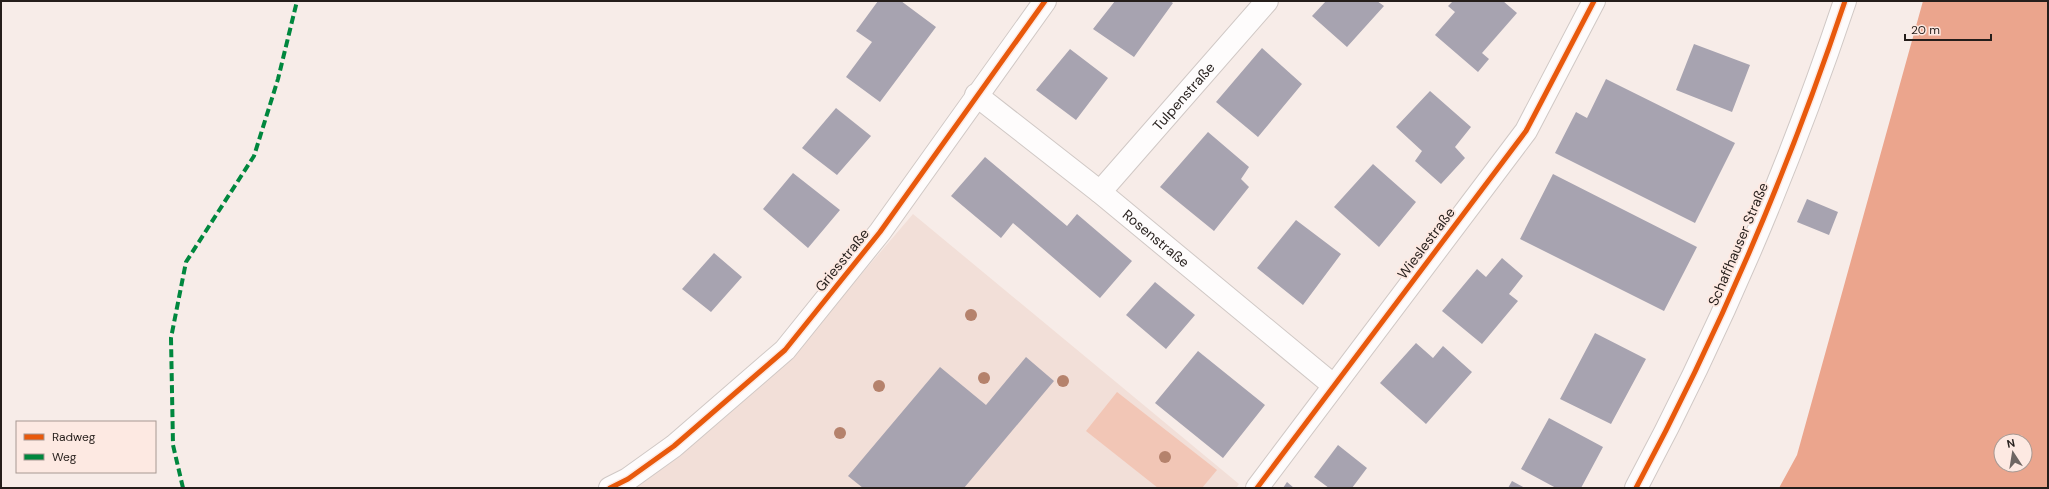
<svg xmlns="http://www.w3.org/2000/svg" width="2049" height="489" font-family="'DM Sans',sans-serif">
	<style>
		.built { fill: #f2dfd8 }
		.green { fill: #f2c6b6 }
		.water { fill: #eba58d; fill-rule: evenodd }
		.building { fill: #a7a3b0 }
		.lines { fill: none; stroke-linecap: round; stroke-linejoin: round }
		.minor-casing { stroke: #d0c8c5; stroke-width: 24 }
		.major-casing { stroke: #d0c8c5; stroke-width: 24 }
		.minor { stroke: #fefcfc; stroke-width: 22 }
		.major { stroke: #fefcfc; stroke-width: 22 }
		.quiet { stroke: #00873e; stroke-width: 4; stroke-dasharray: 8 4; stroke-linecap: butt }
		.cycleway-casing { stroke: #fde9e2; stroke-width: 8 }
		.cycleway { stroke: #e8590c; stroke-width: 5 }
		.tree { fill: #b5826c }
		.labels { text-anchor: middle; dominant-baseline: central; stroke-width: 4; stroke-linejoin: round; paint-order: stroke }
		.street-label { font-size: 14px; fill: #251e1b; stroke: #fde9e2 }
	</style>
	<rect width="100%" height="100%" fill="#f7ece8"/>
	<path class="built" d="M913,214L1239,484L1236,488H632L787,361Z"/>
	<path class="green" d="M1117,392L1217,470L1202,488H1158L1086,431Z"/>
	<path class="water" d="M1923,1H2048V488H1779L1797,455ZM2001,441H2025V465H2001Z"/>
	<path class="building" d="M878,1H901L936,27L880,102L846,77L872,42L856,31Z
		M1115,1H1170L1173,3L1134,57L1093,29Z
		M1326,1H1377L1384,6L1347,47L1312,16Z
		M1453,1H1503L1517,13L1482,53L1489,59L1478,72L1435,35L1455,12L1448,6Z
		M1694,44L1750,65L1732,112L1676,90Z
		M1262,48L1302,84L1258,137L1216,102Z
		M1070,49L1108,78L1076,120L1036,90Z
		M1606,79L1735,143L1695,223L1555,153L1576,112L1587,118Z
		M1430,91L1471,127L1455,147L1465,158L1441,184L1415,161L1422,151L1396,127Z
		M836,108L871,136L837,175L802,148Z
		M1208,132L1249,167L1241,179L1249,187L1214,231L1160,187Z
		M985,157L1067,226L1077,214L1132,261L1100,298L1013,223L1001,238L951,196Z
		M1373,164L1416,202L1379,247L1334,207Z
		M793,173L840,210L808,248L763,209Z
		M1553,174L1697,247L1664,311L1520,239Z
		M1807,199L1838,212L1829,235L1797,222Z
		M1296,220L1341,254L1303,305L1257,268Z
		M714,253L742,277L711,312L682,289Z
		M1502,258L1523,276L1509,294L1518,301L1482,344L1442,311L1477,269L1486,277Z
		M1155,282L1195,315L1166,349L1126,315Z
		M1595,333L1646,359L1611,424L1560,399Z
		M1416,343L1433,358L1443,346L1472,372L1426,424L1380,383Z
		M1198,351L1265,405L1223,458L1155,403Z
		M1026,357L1054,381L964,488H863L848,476L940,367L986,405Z
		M1549,418L1603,447L1581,488H1556L1521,469Z
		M1338,445L1367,468L1352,488H1329L1314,477Z
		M1512,481L1525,488H1508Z
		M1287,482L1294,488H1283Z"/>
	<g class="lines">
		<defs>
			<g id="minor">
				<path id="s1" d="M976,95L1100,192L1333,385"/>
				<path id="s2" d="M1100,192L1267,1"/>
				<path d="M610,488L628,479L674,446L785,350L880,232L1045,1"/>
				<path d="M1257,488L1526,131L1594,1"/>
			</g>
			<path id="major" d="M1636,488C1719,333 1789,168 1845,1"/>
		</defs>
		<use href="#minor" class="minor-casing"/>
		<use href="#major" class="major-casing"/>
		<use href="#minor" class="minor"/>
		<use href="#major" class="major"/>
		<path class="quiet" d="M183,488L173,445L171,338L186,262L254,156L278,79L297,1"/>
		<defs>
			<path id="cycleway" d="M610,488L628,479L674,446L785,350L880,232L1045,1
				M1257,488L1526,131L1594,1
				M1636,488C1719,333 1789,168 1845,1"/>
		</defs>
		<use href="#cycleway" class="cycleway-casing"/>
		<use href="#cycleway" class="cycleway"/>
	</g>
	<g class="tree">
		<circle cx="971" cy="315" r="6"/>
		<circle cx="984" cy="378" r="6"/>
		<circle cx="1063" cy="381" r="6"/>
		<circle cx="879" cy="386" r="6"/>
		<circle cx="840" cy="433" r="6"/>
		<circle cx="1165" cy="457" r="6"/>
	</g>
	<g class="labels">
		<g class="street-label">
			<text stroke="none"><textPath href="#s2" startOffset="127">Tulpenstraße</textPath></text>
			<text stroke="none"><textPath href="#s1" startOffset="230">Rosenstraße</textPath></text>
			<text transform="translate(1426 243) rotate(-53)">Wieslestraße</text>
			<text transform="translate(1738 244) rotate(-67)">Schaffhauser Straße</text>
			<text transform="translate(842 260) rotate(-51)">Griesstraße</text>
		</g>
	</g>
	<rect width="2049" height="489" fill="none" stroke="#251e1b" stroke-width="4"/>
	<rect x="16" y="421" width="140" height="52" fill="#fde9e2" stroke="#a79892"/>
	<rect x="24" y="434" width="20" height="6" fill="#e8590c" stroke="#a79892"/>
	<text x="52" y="441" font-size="12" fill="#251e1b">Radweg</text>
	<rect x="24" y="454" width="20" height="6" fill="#00873e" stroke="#a79892"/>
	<text x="52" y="461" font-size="12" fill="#251e1b">Weg</text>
	<g transform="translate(2013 453) rotate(348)"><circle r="19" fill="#fde9e2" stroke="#a79892"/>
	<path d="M0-3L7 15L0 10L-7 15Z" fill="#6e6663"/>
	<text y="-6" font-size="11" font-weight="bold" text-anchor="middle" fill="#251e1b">N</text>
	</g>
	<path d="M1905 34v6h86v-6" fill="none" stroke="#251e1b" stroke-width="2"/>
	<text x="1911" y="34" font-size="12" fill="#251e1b" stroke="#fde9e2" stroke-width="3" paint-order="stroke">20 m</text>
</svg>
